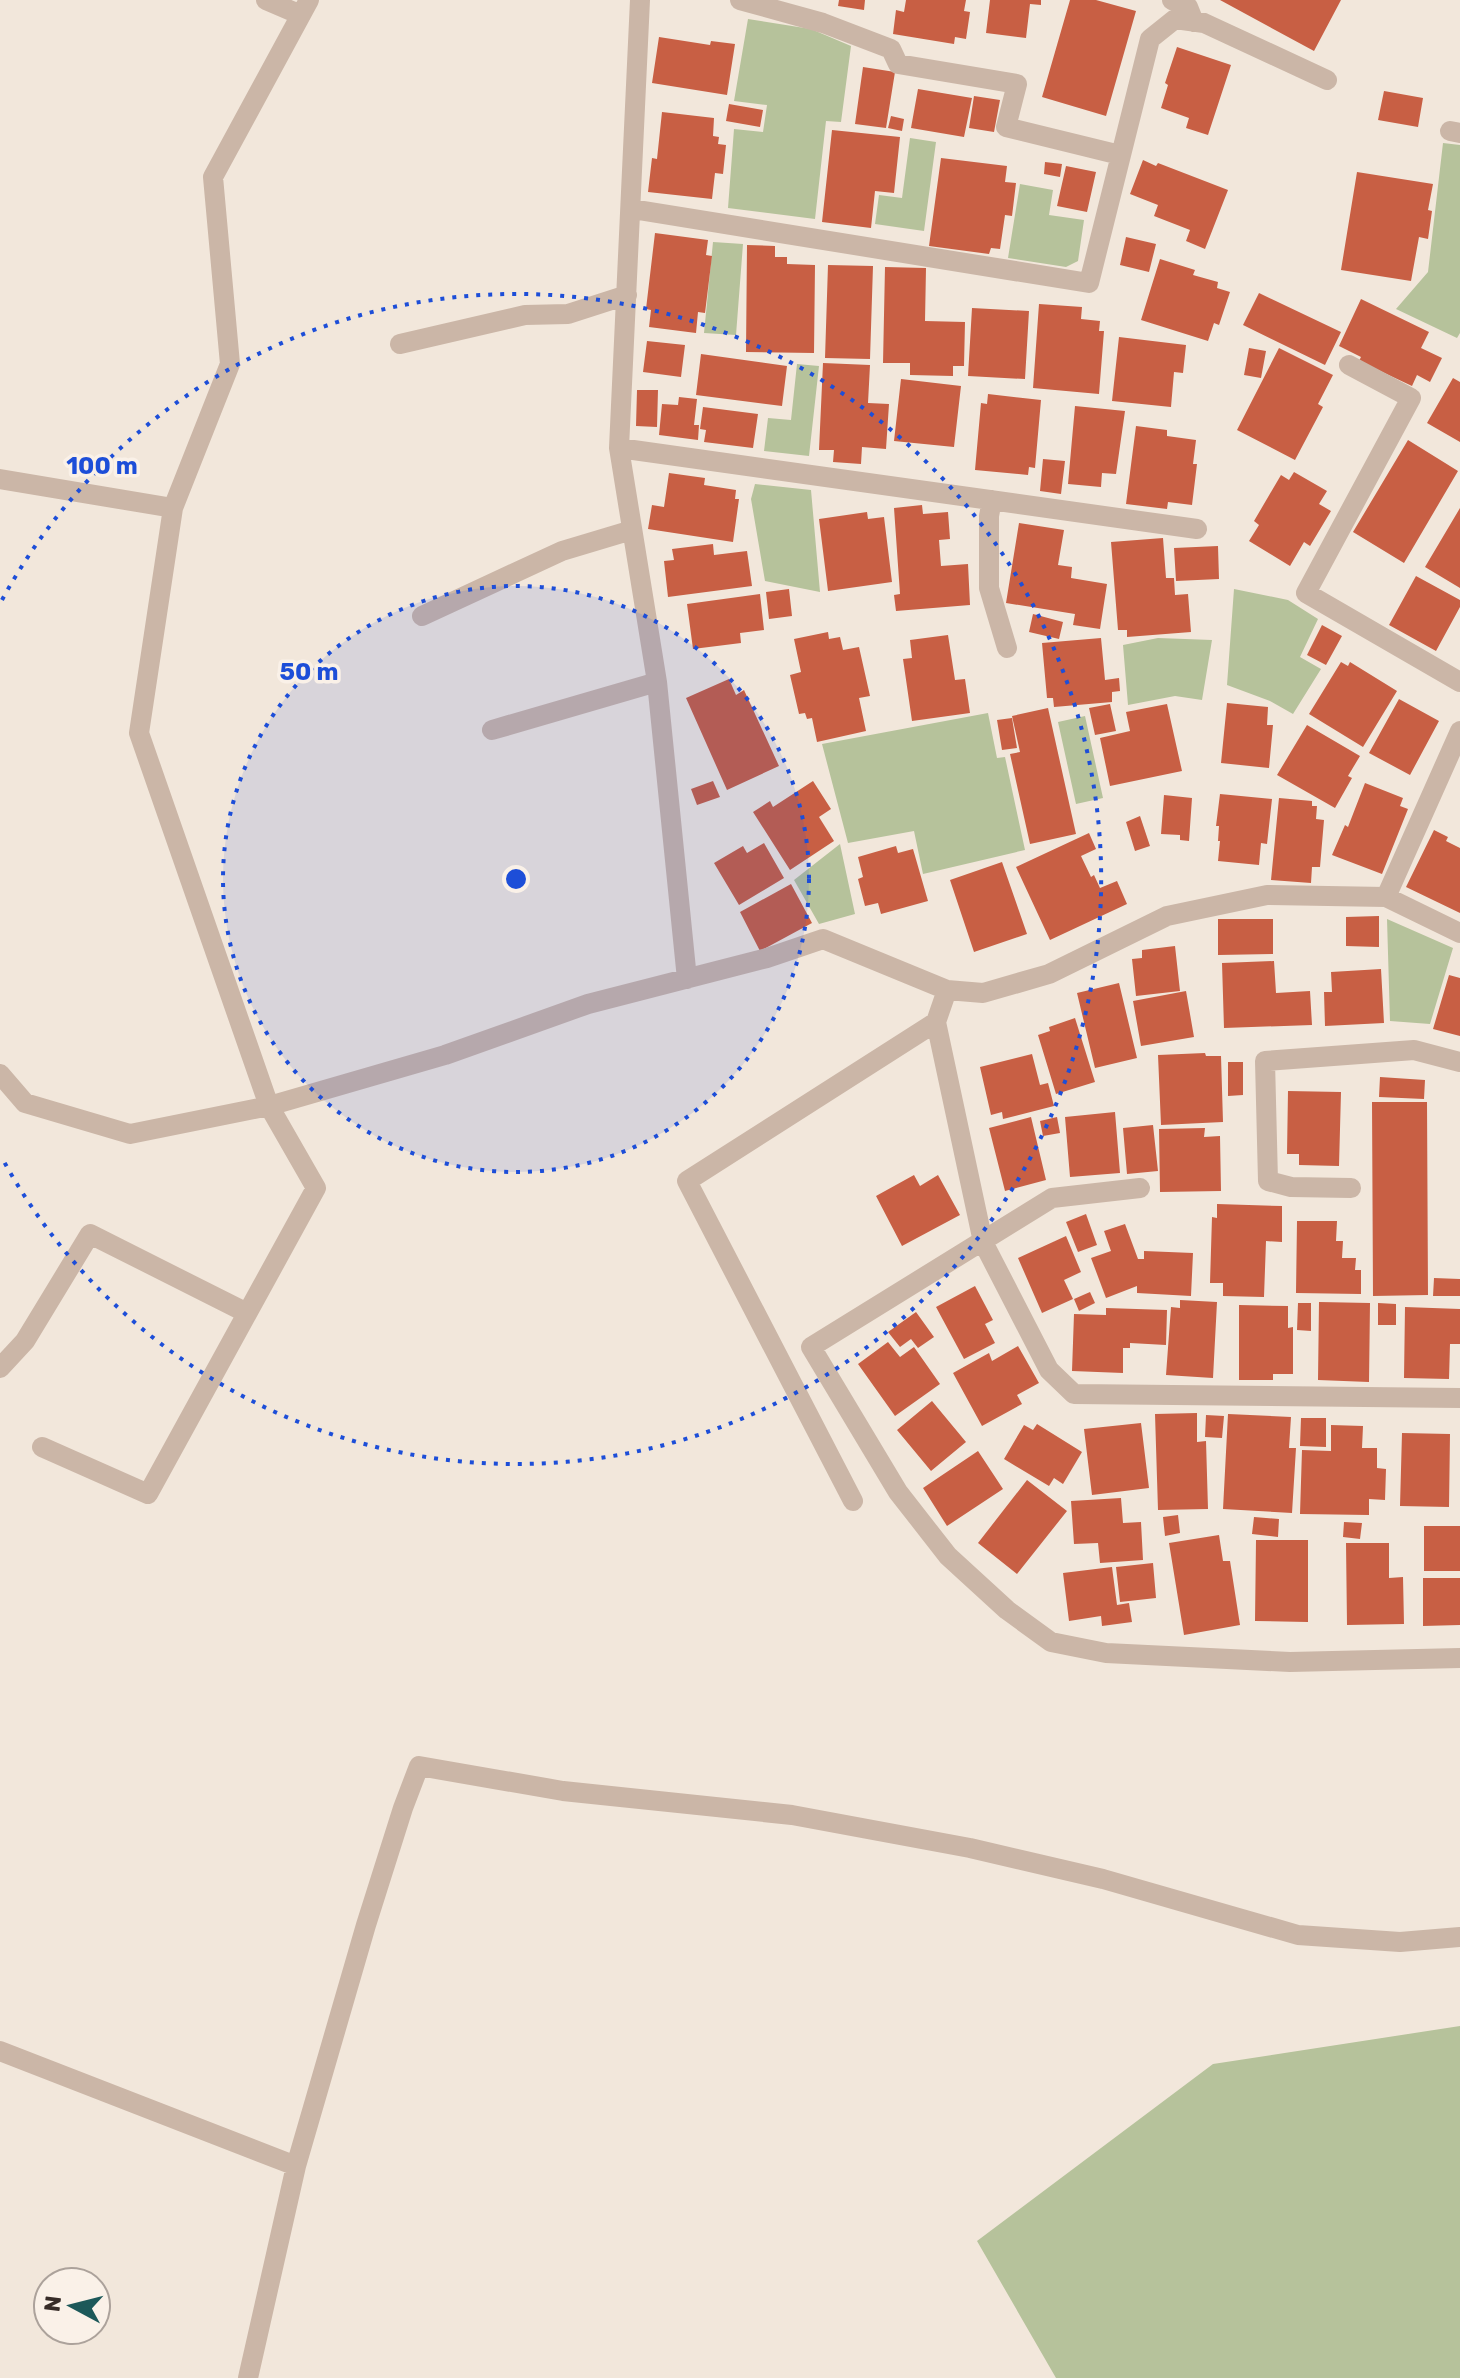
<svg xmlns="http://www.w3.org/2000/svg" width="1460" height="2378" font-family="Rubik,sans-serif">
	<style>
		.green { fill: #b6c29b }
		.building { fill: #c85f44 }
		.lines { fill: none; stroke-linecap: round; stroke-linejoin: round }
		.minor { stroke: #cbb6a7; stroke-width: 20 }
		.ring { fill: none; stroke: #1d4ed8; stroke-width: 4; stroke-dasharray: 4 8 }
		.centre { fill: #1d4ed8; stroke: #faf1e8; stroke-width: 4 }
		.ring-label { font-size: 24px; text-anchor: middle; font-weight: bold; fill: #1d4ed8; stroke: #faf1e8; stroke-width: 7; stroke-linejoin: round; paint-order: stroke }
	</style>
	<rect width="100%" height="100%" fill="#f2e7db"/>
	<path class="green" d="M748,19L811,29L851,46L841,122L826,121L815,219L728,208L734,129L763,132L767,105L734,101Z
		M910,138L936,142L924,231L875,224L879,195L902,198Z
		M1443,143L1460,145V333L1457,338L1396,309L1428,272Z
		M1020,184L1053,190L1049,215L1084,220L1078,261L1066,267L1008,258Z
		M713,242L743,244L736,335L704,333Z
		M797,364L819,366L809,456L764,451L768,418L791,420Z
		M755,484L811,490L820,592L765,581L751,499Z
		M1234,589L1288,600L1318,619L1300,657L1321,669L1293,714L1270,701L1227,685Z
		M1158,638L1212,640L1202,700L1175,696L1128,705L1123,645Z
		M988,713L997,758L1005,757L1025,850L923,874L914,831L848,843L822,744Z
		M1085,716L1103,798L1076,804L1058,722Z
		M840,844L855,914L819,924L794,880Z
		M1387,919L1453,948L1430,1024L1390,1021Z
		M1460,2026V2378H1056L977,2241L1213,2064Z"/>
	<path class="building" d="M839,0H865L864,10L838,6Z
		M906,0H966L964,11L970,12L966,39L955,37L954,44L893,34L896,10L904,12Z
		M990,0H1041V5L1030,4L1026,38L986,33Z
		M1070,0H1096L1136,11L1106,116L1042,97Z
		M1220,0H1341L1314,51Z
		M659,37L710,45L711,41L735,44L727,95L652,83Z
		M1177,47L1231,65L1208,135L1186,128L1189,118L1161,108L1168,85L1165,83Z
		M863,67L895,72L886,128L855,124Z
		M918,89L972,98L964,137L911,128Z
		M1384,91L1423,98L1418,127L1378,120Z
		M974,96L1000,100L994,132L969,128Z
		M729,104L763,110L760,127L726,121Z
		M662,112L714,118L713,136L719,137L718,144L726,145L723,174L715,173L712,199L648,192L652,158L657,159Z
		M891,116L904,119L902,131L888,128Z
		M832,130L900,137L894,193L875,191L871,228L822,222Z
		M941,158L1007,166L1005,182L1016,183L1012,216L1005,215L1000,249L991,248L989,254L929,246Z
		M1143,160L1156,166L1158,163L1228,190L1205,249L1186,241L1190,230L1154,216L1158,205L1130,194Z
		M1045,162L1062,164L1060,177L1044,174Z
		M1066,166L1096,172L1087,212L1057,206Z
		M1357,172L1433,184L1428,210L1432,211L1428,239L1419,237L1411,281L1341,270Z
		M655,233L708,240L706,255L712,256L705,313L698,312L696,333L649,327L651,310L646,309Z
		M1126,237L1156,244L1149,272L1120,265Z
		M747,245L775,246V257H787V264L815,265L814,353L746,352Z
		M1160,259L1195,270L1193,275L1218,282L1217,288L1230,292L1219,325L1214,323L1208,341L1141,320Z
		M828,265L873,266L870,359L825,358Z
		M885,267L926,268L925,321L965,322L964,366H953V376L910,375V363H883Z
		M1259,293L1341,332L1325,365L1243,325Z
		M1361,299L1429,332L1421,348L1442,358L1430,382L1417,375L1412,386L1359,361L1361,357L1339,346Z
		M1039,304L1082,307L1081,319L1100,321L1099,331H1104L1099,394L1033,388Z
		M972,308L1029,311L1025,379L968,376Z
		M1119,337L1186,345L1183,373L1174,372L1171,407L1112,401Z
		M647,341L685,345L681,377L643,372Z
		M1249,348L1266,351L1261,378L1244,375Z
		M1279,348L1333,375L1318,404L1323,407L1295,460L1237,430Z
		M701,354L787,366L782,406L696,395Z
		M823,363L870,365L868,403L889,404L886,449L862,447L861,464L833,462L834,450H819Z
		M1453,378L1460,382V442L1427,423Z
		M901,379L961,386L954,447L894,441Z
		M637,390H658L657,427L636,426Z
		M988,394L1041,400L1035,468L1029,467L1028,475L975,470L981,403L987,404Z
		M679,397L697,399L694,425H699L698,440L659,435L662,404L678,405Z
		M1075,406L1125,411L1116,474L1102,473L1101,487L1068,484Z
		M703,407L758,414L753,448L704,442L706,430L700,429Z
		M1136,426L1167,430V436L1196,440L1193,464H1197L1192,505L1168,502L1167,509L1126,504Z
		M1408,440L1458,471L1404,563L1353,532Z
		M1043,459L1065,461L1061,494L1040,491Z
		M1294,472L1327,491L1319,504L1331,511L1310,546L1304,542L1290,566L1249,541L1259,525L1254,521L1281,475L1289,480Z
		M669,473L705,478L704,485L736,490L735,499H739L733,542L648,529L652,505L664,507Z
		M922,505L923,514L948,512L950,539L939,540L941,566L968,564L970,605L896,611L894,595L900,594L894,508Z
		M1460,508V588L1425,567Z
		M867,512L868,519L884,517L892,582L828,591L819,519Z
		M1019,523L1064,530L1058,565L1072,567L1071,578L1107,584L1100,629L1073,625L1075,614L1006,603Z
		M1163,538L1166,578H1174L1175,595L1188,594L1191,632L1127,637V630H1118L1111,542Z
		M713,544L714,555L747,551L752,586L668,597L664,561L674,560L672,549Z
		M1218,546L1219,579L1176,581L1174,548Z
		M1416,576L1460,600V607L1436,651L1389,625Z
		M789,589L792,616L769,619L766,592Z
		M760,594L764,630L740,633L741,643L693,649L687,604Z
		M1033,614L1063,622L1059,639L1029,632Z
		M1322,625L1342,636L1326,665L1307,655Z
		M828,632L829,639L840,637L843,650L859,647L870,696L859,698L866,731L817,742L812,718L807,719L805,713L799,714L790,675L801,672L794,639Z
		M948,635L955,680L965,679L970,713L912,721L903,659L912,658L910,640Z
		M1101,638L1105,680L1119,678L1120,691L1112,692V702L1054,707L1053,698H1047L1042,643Z
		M1341,662L1348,666L1350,662L1397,691L1363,747L1309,714Z
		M729,679L736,695L744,690L779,766L727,790L686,698Z
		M1399,699L1439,721L1410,775L1369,753Z
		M1227,703L1268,707L1267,725H1273L1269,768L1221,763Z
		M1110,704L1116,731L1095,735L1089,708Z
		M1167,704L1182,771L1110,786L1100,738L1130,731L1126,712Z
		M1048,708L1076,834L1030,844L1010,754L1020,752L1012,716Z
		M1012,718L1017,748L1002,750L997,720Z
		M1307,725L1360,756L1348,776L1352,778L1335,808L1277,775Z
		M713,781L720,797L697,805L691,789Z
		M813,781L831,809L819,817L834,841L790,870L753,812L770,801L773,807Z
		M1365,783L1403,798L1400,806L1408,809L1382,874L1332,855L1345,825L1348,827Z
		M1220,794L1272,799L1267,844L1261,843L1259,865L1218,861L1220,841H1218L1219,826H1216Z
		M1164,795L1192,798L1189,841L1180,840V835L1161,834Z
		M1279,798L1312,801V806H1317L1316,819L1324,820L1320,867H1312L1311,883L1271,880Z
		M1140,816L1150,846L1135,851L1126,822Z
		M1434,830L1448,837L1446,841L1460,848V913L1406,887Z
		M1089,833L1096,849L1081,856L1091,877L1094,875L1100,888L1117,881L1127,904L1050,940L1016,867Z
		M764,843L784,878L739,905L714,863L743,846L747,853Z
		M896,846L898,853L913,849L928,901L881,914L878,903L865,906L858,879L863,877L858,857Z
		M1002,862L1027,934L974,952L950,880Z
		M791,884L812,923L760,951L740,912Z
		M1379,916V947L1346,946V917Z
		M1218,919H1273V954L1218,955Z
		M1175,946L1180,991L1136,996L1132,959L1142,958V950Z
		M1274,961L1276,993L1310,991L1312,1025L1224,1028L1222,963Z
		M1381,969L1384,1023L1325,1026L1324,992H1332L1331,972Z
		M1449,975L1460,978V1036L1433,1029Z
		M1119,983L1137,1058L1095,1068L1077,993Z
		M1186,991L1194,1037L1141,1046L1133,1001Z
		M1075,1018L1095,1082L1056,1094L1038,1035L1050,1031L1049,1027Z
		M1205,1053L1206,1056H1221L1223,1122L1161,1125L1158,1055Z
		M1032,1054L1040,1085L1048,1083L1054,1106L1003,1119L1002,1112L991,1115L980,1067Z
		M1228,1062H1243V1095L1228,1096Z
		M1380,1077L1425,1080L1424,1099L1379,1097Z
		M1288,1091L1341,1092L1339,1166L1299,1165V1154H1287Z
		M1372,1102H1427L1428,1295L1373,1296Z
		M1115,1112L1120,1173L1070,1177L1065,1117Z
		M1031,1117L1046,1180L1005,1191L989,1128Z
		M1057,1117L1060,1133L1043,1136L1040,1121Z
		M1153,1125L1158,1171L1127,1174L1123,1128Z
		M1205,1128L1204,1137L1220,1136L1221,1191L1160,1192L1159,1129Z
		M914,1175L920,1186L938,1175L960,1215L902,1246L876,1196Z
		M1217,1204L1282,1206V1242L1266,1241L1264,1297L1223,1296V1283H1210L1212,1217L1217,1218Z
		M1086,1214L1097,1245L1078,1252L1066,1222Z
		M1297,1221H1337L1336,1241H1343L1342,1258H1356L1355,1270H1361V1294L1296,1293Z
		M1125,1224L1138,1259H1144V1251L1193,1253L1191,1296L1137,1293V1286L1106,1298L1091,1258L1111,1251L1104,1231Z
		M1066,1236L1081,1272L1064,1280L1073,1299L1042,1313L1018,1258Z
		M1434,1278L1460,1279V1296H1433Z
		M975,1286L993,1320L985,1324L995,1343L964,1359L936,1307Z
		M1090,1292L1095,1303L1079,1311L1074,1299Z
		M1180,1300L1217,1302L1213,1378L1166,1375L1171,1307L1180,1308Z
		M1319,1302L1370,1303L1369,1382L1318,1380Z
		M1298,1303H1311V1331L1297,1330Z
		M1378,1303L1396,1304V1325H1378Z
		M1239,1305L1288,1306V1328L1293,1327V1374H1273V1380H1239Z
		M1405,1307L1460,1309V1344H1450L1449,1379L1404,1378Z
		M1106,1308L1167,1310L1166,1345L1130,1343V1348H1123V1373L1072,1371L1074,1314L1106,1315Z
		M916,1312L934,1337L918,1348L911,1339L900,1347L888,1332Z
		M888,1342L900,1357L914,1347L940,1384L895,1416L858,1364Z
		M1018,1346L1039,1383L1017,1395L1022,1404L982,1426L953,1373L989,1353L992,1361Z
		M932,1401L966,1442L931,1471L897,1430Z
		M1197,1413V1442L1206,1441L1208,1509L1158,1510L1155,1414Z
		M1228,1414L1291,1417L1289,1448H1296L1292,1513L1223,1509Z
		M1206,1415L1224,1416L1222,1438L1205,1437Z
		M1301,1418H1326V1447L1300,1446Z
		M1141,1423L1149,1488L1092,1495L1084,1429Z
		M1037,1424L1082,1452L1063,1484L1054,1478L1049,1486L1004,1459L1024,1425L1033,1430Z
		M1331,1425L1363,1426L1362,1448H1377V1468L1386,1469L1385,1500L1369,1499V1515L1300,1514L1302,1450L1331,1451Z
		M1402,1433L1450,1434L1449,1507L1400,1506Z
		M978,1451L1003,1489L947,1526L923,1488Z
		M1027,1480L1067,1511L1017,1574L978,1543Z
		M1121,1498L1123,1523L1141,1522L1143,1560L1100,1563L1098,1543L1074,1544L1071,1501Z
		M1178,1515L1180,1533L1165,1536L1163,1517Z
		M1254,1517L1279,1519L1278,1537L1252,1534Z
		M1344,1522L1362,1523L1360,1539L1343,1537Z
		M1424,1526H1460V1571H1424Z
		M1219,1535L1223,1561H1230L1240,1625L1184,1635L1169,1543Z
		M1256,1540H1308V1622L1255,1621Z
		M1346,1543H1389V1578L1403,1577L1404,1624L1347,1625Z
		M1153,1563L1156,1598L1120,1602L1116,1567Z
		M1112,1567L1117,1605L1129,1603L1132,1622L1102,1626L1101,1616L1069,1621L1063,1573Z
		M1423,1578H1460V1625L1423,1626Z"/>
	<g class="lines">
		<path class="minor" d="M266,0L301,15
			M640,0L619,448L657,682L687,979
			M740,0L823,23L891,49L898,64L1017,84L1006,127L1120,155
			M1172,0L1188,7L1194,22
			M1450,131L1460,133
			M632,209L1089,283L1150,39L1175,19L1204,23L1327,80
			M400,344L525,315L568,314L627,295
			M1349,365L1411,398L1306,593L1460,682
			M619,448L1197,529
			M0,479L173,508
			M992,500L989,516V588L1007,648
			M422,616L562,551L632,530
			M492,730L657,682
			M1386,897L1460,731
			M947,990L936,1022L983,1242L1049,1370L1074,1394L1460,1398
			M0,1074L25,1103L130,1134L269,1106L445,1055L588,1004L767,958L823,939L947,990L983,993L1049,974L1167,916L1267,895L1386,897L1460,933
			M1140,1188L1052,1198L811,1347L898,1492L948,1556L1007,1610L1051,1642L1106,1653L1290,1662L1460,1658
			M1351,1188L1291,1187L1268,1181L1265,1061L1414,1050L1460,1062
			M0,1368L25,1341L90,1234L247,1313
			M42,1447L148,1494L316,1188L269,1106L139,733L173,508L230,364L213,177L309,0
			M853,1501L687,1181L936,1022
			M0,2051L296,2166
			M248,2378L296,2166L366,1925L403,1808L419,1766L563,1791L792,1815L970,1848L1103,1879L1298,1935L1400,1942L1460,1937"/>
	</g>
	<circle cx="516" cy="879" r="293" fill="#1d4ed8" fill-opacity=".12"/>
	<g class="ring">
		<circle cx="516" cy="879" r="293"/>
		<path d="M2 600A585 585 0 1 1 2 1158"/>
	</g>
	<circle cx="516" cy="879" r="12" class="centre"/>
	<g class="ring-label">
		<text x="102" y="474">100 m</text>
		<text x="309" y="680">50 m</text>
	</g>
	<g transform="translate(72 2306) rotate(277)"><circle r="38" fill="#faf1e8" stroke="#aca29b" stroke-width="2"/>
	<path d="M0-6L14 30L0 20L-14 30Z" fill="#1c5859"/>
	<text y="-12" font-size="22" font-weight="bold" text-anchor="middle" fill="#372c28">N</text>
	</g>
</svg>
